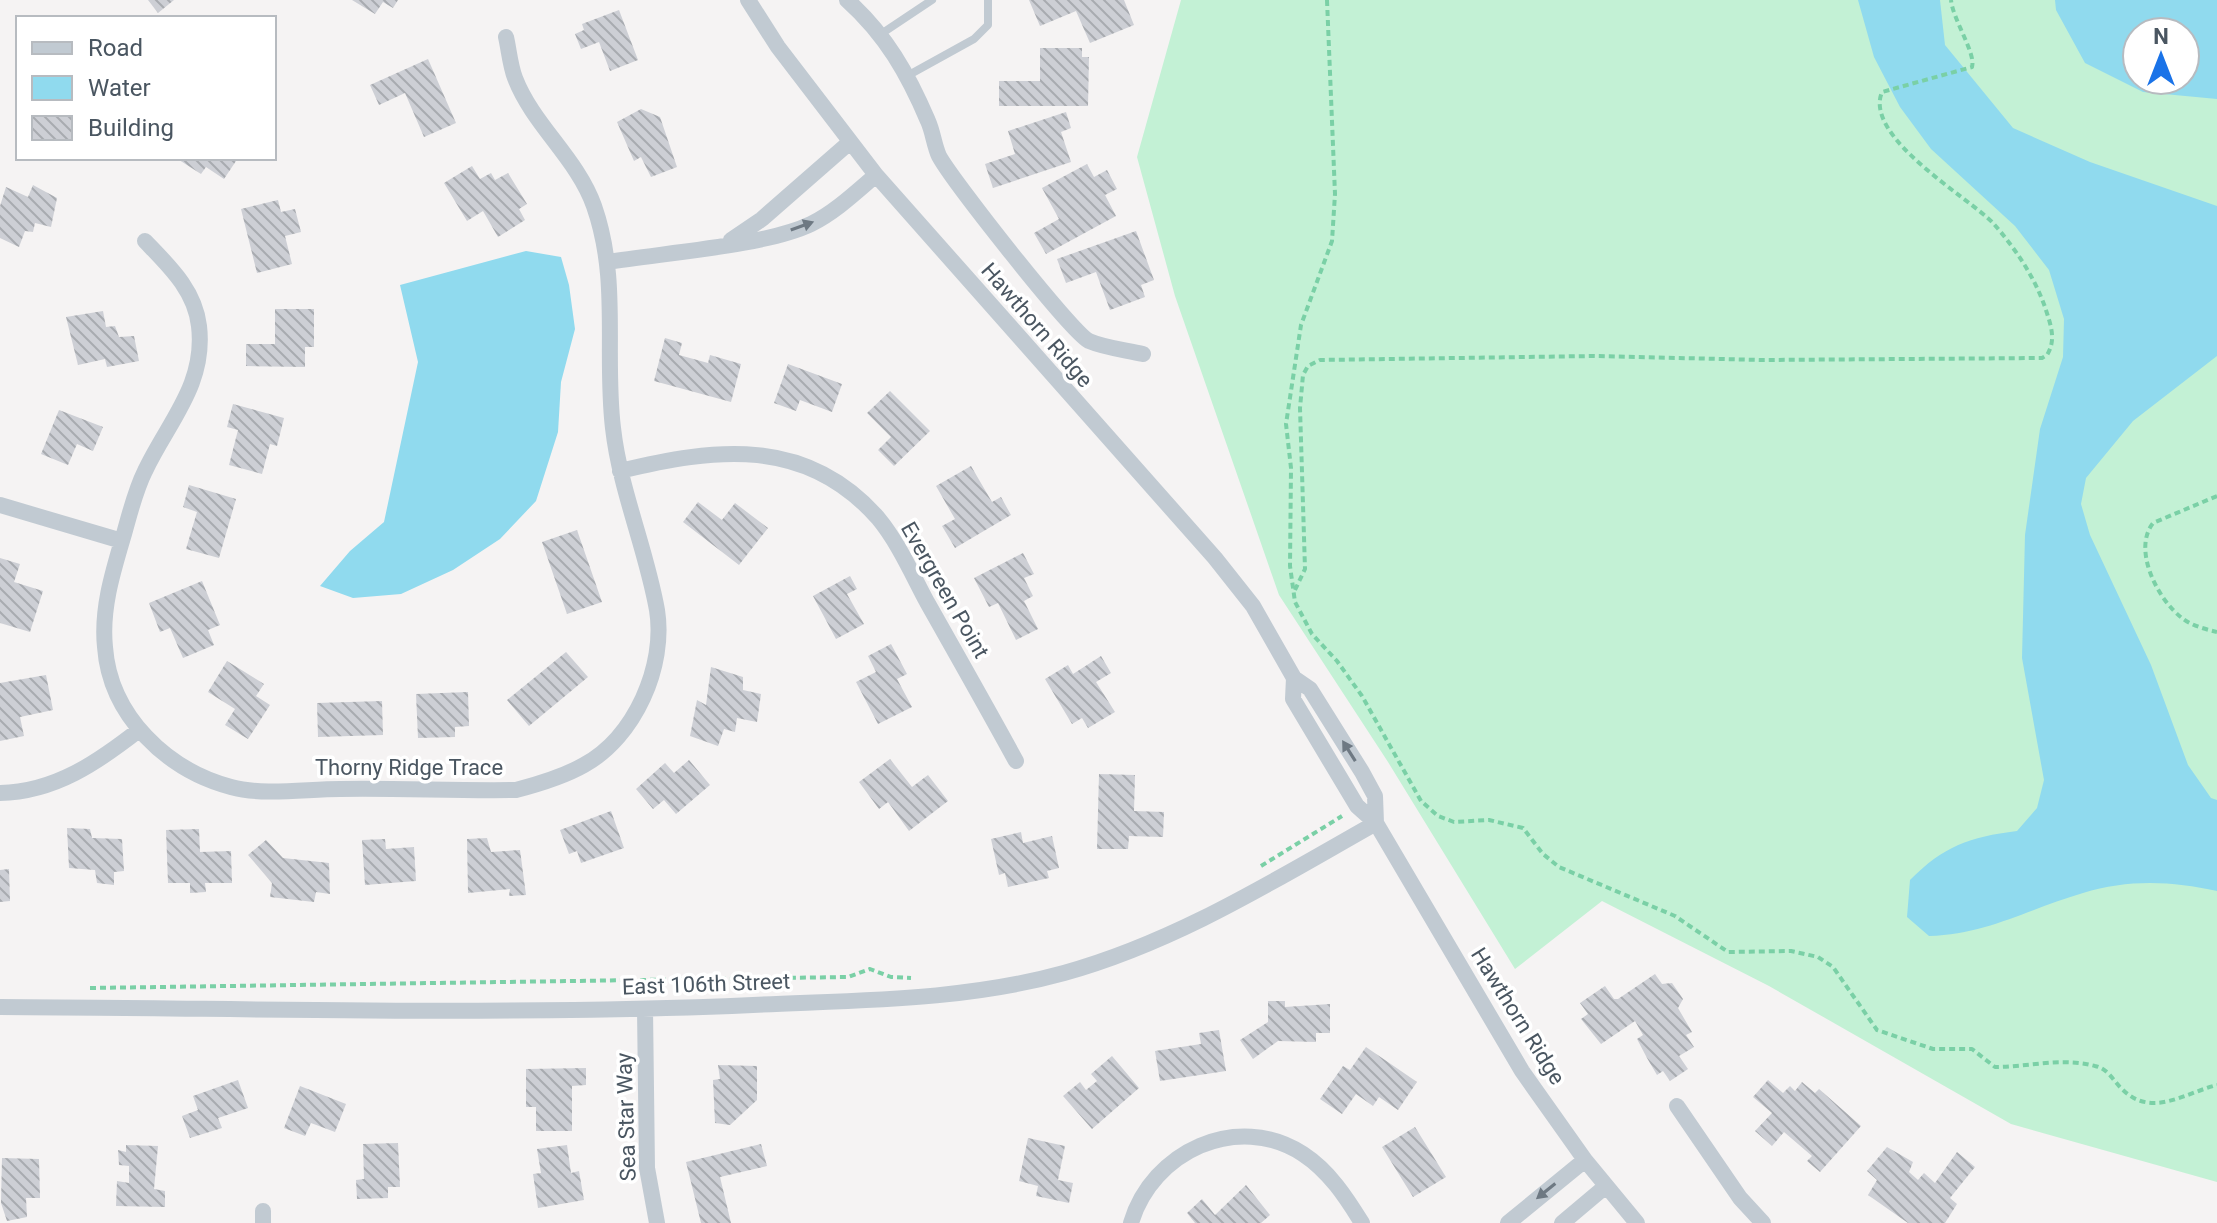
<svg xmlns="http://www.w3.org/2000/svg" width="2217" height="1223" font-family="Roboto,sans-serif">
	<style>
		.grass { fill: #c3f1d5; fill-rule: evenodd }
		.water { fill: #90daee; fill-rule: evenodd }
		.building { fill: url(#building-back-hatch) }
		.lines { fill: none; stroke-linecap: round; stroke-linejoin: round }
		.path { stroke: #7ad0a6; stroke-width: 4; stroke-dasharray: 6 4; stroke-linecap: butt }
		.service { stroke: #c1cad2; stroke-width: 8 }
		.minor { stroke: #c1cad2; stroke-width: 16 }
		.oneway { fill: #6e7983 }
		.labels { text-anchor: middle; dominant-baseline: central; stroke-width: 7; stroke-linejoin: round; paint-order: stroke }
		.street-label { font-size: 22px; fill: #4a5661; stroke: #fff }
	</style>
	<defs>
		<pattern id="building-back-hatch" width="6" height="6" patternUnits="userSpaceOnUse" patternTransform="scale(2)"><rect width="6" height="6" fill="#cdcfd5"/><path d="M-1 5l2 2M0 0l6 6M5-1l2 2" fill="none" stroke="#a8abb0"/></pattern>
	</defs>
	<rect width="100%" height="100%" fill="#f5f3f3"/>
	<path class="grass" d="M1181,0H2217V1182L2011,1124L1769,986L1602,901L1515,969L1388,762L1279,595L1175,296L1137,157ZM2137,32H2185V80H2137Z"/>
	<path class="water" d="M1858,0H1940L1945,45L2013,128L2090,162L2217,206V356L2133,421L2086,478L2081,504L2090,535L2151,665L2188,765L2211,798L2217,800V891C2172,881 2128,879 2083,893C2028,909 1988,934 1929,936L1907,917L1910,880C1944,846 1969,837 2017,831L2037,808L2044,780L2022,658L2025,535L2040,429L2063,357L2064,319L2049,270L2015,226L1931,149L1900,107L1874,57Z
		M2055,0H2217V99L2143,92L2085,63L2056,10ZM2137,32H2185V80H2137Z
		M526,251L561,257L569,285L575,329L561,382L558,432L536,501L500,539L453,570L401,594L353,598L320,586L350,551L384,522L418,362L400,285Z"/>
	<path class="building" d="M148,0H174L158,13Z
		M352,0H398L393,8L383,2L375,14Z
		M1029,0H1124L1134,25L1090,43L1076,11L1040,26Z
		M619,10L638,60L610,71L599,42L581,49L575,34L584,30L582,24Z
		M1040,48H1082V57H1089L1088,106H999V81H1040Z
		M428,59L456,123L424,137L405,93L379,105L370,85Z
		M641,109L660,117L677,167L651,177L641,157L634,161L617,122Z
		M1066,112L1071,128L1061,132L1071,162L993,188L985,164L1015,154L1008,131Z
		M176,158H238L224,179L206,167L201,174Z
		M1087,164L1094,177L1107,170L1117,189L1105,195L1116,216L1046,254L1034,233L1059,219L1042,188Z
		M472,166L480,179L491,173L495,180L508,173L527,204L519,209L525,220L498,237L483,211L467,221L444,183Z
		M33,185L57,198L51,227L35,223L33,232L25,231L19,247L0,238V206L6,187L28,197Z
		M278,200L281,212L295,209L301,232L285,236L292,264L257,273L241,209Z
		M1136,231L1154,280L1141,285L1145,297L1110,310L1096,272L1066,283L1057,259Z
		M275,309H314V347H305V367L246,366V344H275Z
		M103,311L106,327L115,326L119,337L134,336L139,361L107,367L105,359L78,365L66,317Z
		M665,338L682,343L679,355L708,363L710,355L741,364L731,402L654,381Z
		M788,364L842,384L832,412L800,400L796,411L774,403Z
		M890,391L930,431L894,466L878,450L891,437L867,413Z
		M233,404L284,418L277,446L270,444L262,474L229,465L238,430L227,427Z
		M59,410L103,427L93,451L77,444L68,465L41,454Z
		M971,466L992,502L1001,497L1011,515L955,548L942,526L955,519L936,486Z
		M189,485L236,499L219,558L186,549L197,512L183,507Z
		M698,502L722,520L735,503L768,528L739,565L683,522Z
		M577,530L602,602L567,614L542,542Z
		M1023,553L1034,574L1024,578L1033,596L1024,601L1038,629L1016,640L998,603L989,607L974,578Z
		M0,558L20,564L14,582L43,591L30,632L0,623Z
		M850,576L857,589L847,594L864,624L836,639L813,596Z
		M202,581L220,625L208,630L214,645L183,658L170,628L160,632L149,603Z
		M891,644L907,674L897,679L912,707L878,724L856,682L876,672L868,656Z
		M566,652L588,677L529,726L507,700Z
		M1101,656L1111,673L1096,682L1115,712L1088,728L1082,718L1072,724L1045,679L1068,665L1073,674Z
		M227,661L264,684L256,696L270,705L248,739L225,725L235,709L208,692Z
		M711,667L743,677V690L761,694L757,722L737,718L735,732L724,729L718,746L690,736L697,700L706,705Z
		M46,675L53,710L20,717L24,736L0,741V683Z
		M468,692L469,726L455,727V737L418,738L416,694Z
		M382,701L383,735L318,737L317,703Z
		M890,759L912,787L928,775L948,801L909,831L888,802L879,809L859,782Z
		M689,760L710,785L676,814L664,800L653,809L636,789L665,763L674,773Z
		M1099,774L1135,775L1134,811L1164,812L1163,837L1129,836L1128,849H1097Z
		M611,811L624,848L581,863L577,851L569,854L560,830Z
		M67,828L90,829L92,838L122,839L124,871L114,872V885L97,883L95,870L69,868Z
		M199,829L200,852L231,851L232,883H205L206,892L190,893V883H168L166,830Z
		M1021,832L1023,843L1052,836L1059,868L1047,871L1049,878L1008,887L1005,873L999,875L991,839Z
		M487,838L491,852L520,850L526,895L509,896L510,889L468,893L467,839Z
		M385,839L386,849L414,847L416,881L365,885L362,840Z
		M266,840L283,858L329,863L330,894L316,892L314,902L270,897L272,883L248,855Z
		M9,869L10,901L0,902V870Z
		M1655,974L1662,984L1672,983L1683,999L1678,1008L1692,1032L1686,1035L1694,1047L1679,1056L1688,1069L1670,1081L1663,1071L1657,1075L1647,1058L1637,1039L1643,1035L1635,1021L1601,1044L1581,1019L1588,1014L1580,1003L1605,986L1614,999H1618Z
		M1268,1001H1285V1007L1330,1004V1033H1316V1042L1278,1041L1253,1059L1240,1040L1268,1022Z
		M1219,1030L1226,1071L1160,1081L1155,1051L1201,1044L1199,1033Z
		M1366,1047L1417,1082L1398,1110L1379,1097L1373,1106L1356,1094L1342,1114L1320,1099L1343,1066L1350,1070Z
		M1112,1056L1139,1088L1092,1129L1063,1096L1080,1082L1086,1090L1097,1081L1091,1074Z
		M718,1065L757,1066V1100L730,1125L715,1123L713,1080L720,1079Z
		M586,1068V1085L572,1086V1131H536V1107H526V1069Z
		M238,1080L248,1108L218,1118L222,1128L190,1138L182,1116L198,1110L193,1096Z
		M1768,1080L1783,1093L1790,1086L1795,1091L1802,1082L1815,1093L1819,1089L1861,1126L1820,1172L1807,1161L1812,1156L1784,1132L1772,1146L1755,1131L1772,1113L1753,1097Z
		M300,1086L346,1104L335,1132L311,1123L305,1136L284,1128Z
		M1415,1127L1446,1177L1413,1197L1382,1147Z
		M1028,1138L1065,1146L1058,1180L1073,1183L1069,1203L1036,1196L1038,1186L1019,1181Z
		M398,1143L400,1187H388V1198L357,1199L356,1180L364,1179L363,1144Z
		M761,1144L767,1166L720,1177L731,1223H701L686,1162Z
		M126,1145L158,1146L154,1189L165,1191V1207L116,1206L117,1181L129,1183V1166L119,1165L118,1150L126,1152Z
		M567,1145L571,1173L579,1171L584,1200L538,1208L533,1174L541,1173L537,1149Z
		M1887,1147L1913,1162L1909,1172L1918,1180L1924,1173L1935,1183L1957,1152L1975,1167L1950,1198L1957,1204L1945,1223H1908L1868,1195L1877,1180L1867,1171Z
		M2,1158L39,1159L40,1198H26L27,1217L7,1221L1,1203Z
		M1246,1185L1270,1215L1261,1223H1195L1187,1213L1202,1199L1215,1215Z"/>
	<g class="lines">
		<path class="path" d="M1327,0L1335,194L1332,241L1301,325L1286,424L1291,468L1290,566L1295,602L1312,634L1337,661L1362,696L1421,801L1438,816L1454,822L1489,820L1523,828L1543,854L1559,867L1675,916L1728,952L1791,951L1818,957L1833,967L1877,1030L1933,1049H1972L1995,1067C2028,1067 2061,1057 2095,1066C2109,1069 2113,1081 2123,1090C2152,1118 2185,1093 2217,1085
			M2217,496L2153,523C2132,550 2158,600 2182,618C2192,626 2205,629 2217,632
			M1295,590L1305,569L1300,408L1303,375L1308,366L1320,360L1594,356L1764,360L2042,358L2047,355C2057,339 2050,323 2045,307C2034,276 2015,248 1993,223C1968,197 1863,137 1882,92L1972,67C1976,53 1953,20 1951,0
			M1261,866L1342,816
			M90,988L848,977L870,969L891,977L911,978"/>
		<path class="service" d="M881,34L932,0
			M907,76L974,39L988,25V0"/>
		<path class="minor" d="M748,0L778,47L876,175L1215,558L1253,606L1294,678L1310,689L1362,772L1375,796L1376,823
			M847,0C886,35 908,74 928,121C933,132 934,145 939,156C952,180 1071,332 1089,341C1105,348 1126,350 1143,354
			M731,240L762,219L850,142
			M145,241C169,266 195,290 199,326C206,385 168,422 145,471C135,491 130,513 124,534C113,571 101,609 105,647C110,716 167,770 231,787C264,796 306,789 340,789C399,788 457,791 516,790C539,784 563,777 584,765C635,737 666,666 657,610C646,548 620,490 613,428C604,353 620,280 594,206C577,158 533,125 515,78C510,65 509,50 506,37
			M608,262C662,253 765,246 811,224C835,212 855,193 876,175
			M620,471C715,448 806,436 878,518C898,542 912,574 927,602C957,655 987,708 1016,761
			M0,505L122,541
			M1294,678L1293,699L1357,806L1376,823L1522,1071L1585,1160L1637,1223
			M0,793C55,792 98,762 139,730
			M0,1007C251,1008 503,1016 753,1005C857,1000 963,1001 1064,973C1176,942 1275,880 1376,823
			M645,1009L647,1168L657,1223
			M1677,1106L1740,1198L1763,1223
			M263,1223V1211
			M1131,1223C1152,1152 1237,1111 1303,1154C1329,1171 1346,1197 1362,1223
			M1508,1223L1585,1160
			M1562,1223L1606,1186"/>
	</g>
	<defs><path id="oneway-solid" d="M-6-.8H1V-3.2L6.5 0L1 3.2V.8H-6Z" transform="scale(2)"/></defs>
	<g class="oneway">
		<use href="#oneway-solid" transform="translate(802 226) rotate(-20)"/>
		<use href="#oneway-solid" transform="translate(1349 751) rotate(-122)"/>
		<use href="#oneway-solid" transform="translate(1546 1191) rotate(141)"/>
	</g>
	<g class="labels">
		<g class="street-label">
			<text transform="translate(1037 325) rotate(49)">Hawthorn Ridge</text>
			<text transform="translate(945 590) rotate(60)">Evergreen Point</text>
			<text x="409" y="767">Thorny Ridge Trace</text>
			<text transform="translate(706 984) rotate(-2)">East 106th Street</text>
			<text transform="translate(1518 1016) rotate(58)">Hawthorn Ridge</text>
			<text transform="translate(626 1117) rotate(-92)">Sea Star Way</text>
		</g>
	</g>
	<rect x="16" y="16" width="260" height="144" fill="#ffffff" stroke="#b7bbc0" stroke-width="2"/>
	<rect x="32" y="42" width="40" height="12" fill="#c1cad2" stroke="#b7bbc0" stroke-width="2"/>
	<text x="88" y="56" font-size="24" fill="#4a5661">Road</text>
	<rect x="32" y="76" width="40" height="24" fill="#90daee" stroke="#b7bbc0" stroke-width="2"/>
	<text x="88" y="96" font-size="24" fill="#4a5661">Water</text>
	<rect x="32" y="116" width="40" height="24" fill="url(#building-back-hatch)" stroke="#b7bbc0" stroke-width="2"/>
	<text x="88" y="136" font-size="24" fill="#4a5661">Building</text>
	<g transform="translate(2161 56)"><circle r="38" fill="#ffffff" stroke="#b7bbc0" stroke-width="2"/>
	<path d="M0-6L14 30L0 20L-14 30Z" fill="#1a73e8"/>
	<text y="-12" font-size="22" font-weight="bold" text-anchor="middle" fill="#4a5661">N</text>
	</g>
</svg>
